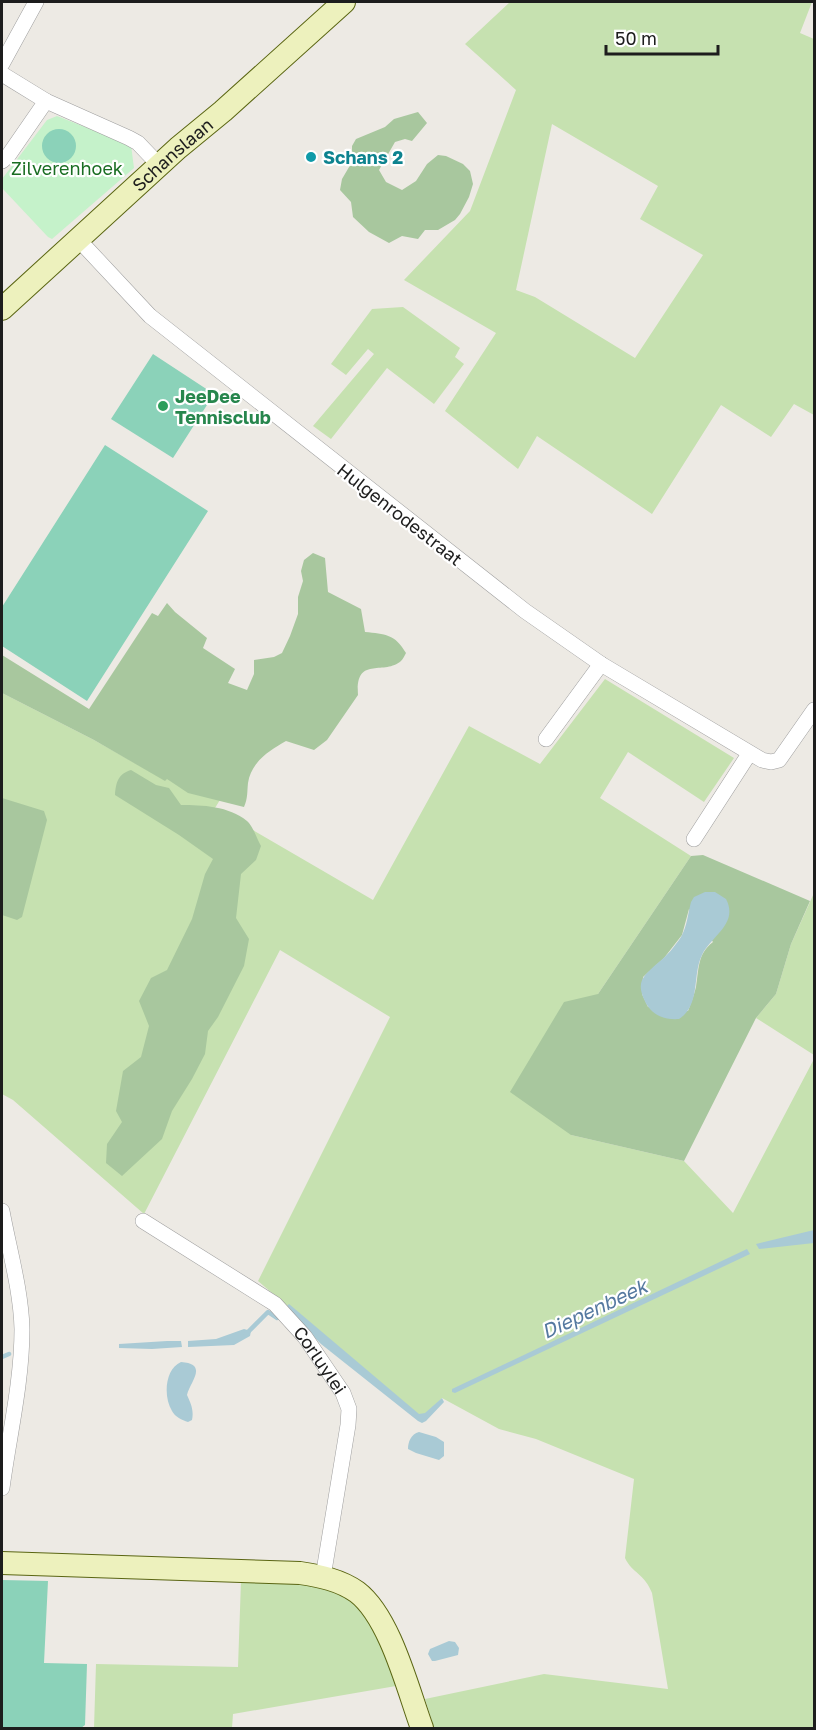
<svg xmlns="http://www.w3.org/2000/svg" width="816" height="1730" font-family="'Golos Text',sans-serif">
	<style>
		.grass { fill: #c6e1b0; fill-rule: evenodd }
		.forest { fill: #a8c79e; fill-rule: evenodd }
		.park { fill: #c5f2ca }
		.pitch { fill: #8bd2b9 }
		.water { fill: #a9cad5 }
		.lines { fill: none; stroke-linecap: round; stroke-linejoin: round }
		.stream { stroke: #a9cad5; stroke-width: 4.5 }
		.street-casing { stroke: #9e9e9e; stroke-width: 16 }
		.secondary-casing { stroke: #5a6512; stroke-width: 24 }
		.street { stroke: #fff; stroke-width: 15 }
		.secondary { stroke: #edf1bd; stroke-width: 22 }
		.culture-dot { fill: #0f9aa8; stroke: #fff; stroke-width: 2 }
		.leisure-dot { fill: #2e9e5b; stroke: #fff; stroke-width: 2 }
		.labels { text-anchor: middle; dominant-baseline: central; stroke-width: 4.5; stroke-linejoin: round; paint-order: stroke }
		.street-label { font-size: 18px; fill: #1d1d1d; stroke: #fff }
		.culture-label { font-size: 18px; font-weight: bold; fill: #0d838f; stroke: #fff; text-anchor: start }
		.park-label { font-size: 18px; fill: #196d22; stroke: #fff }
		.leisure-label { font-size: 18px; font-weight: bold; fill: #27864d; stroke: #fff; text-anchor: start }
		.water-label { font-size: 20px; font-style: italic; fill: #5579a0; stroke: #fff }
	</style>
	<rect width="100%" height="100%" fill="#edeae4"/>
	<path class="grass" d="M510,2H812L800,33L814,39V415L794,404L771,437L721,405L652,514L537,436L518,469L445,411L496,333L404,280L470,211L516,90L465,44ZM552,124L658,186L640,219L703,255L635,358L535,297L516,290Z
		M403,307L460,348L455,357L464,364L434,404L387,368L331,439L313,426L374,354L368,349L346,375L331,364L372,309Z
		M605,679L734,758L704,802L628,752L600,798L691,856L598,994L571,1135L684,1161L733,1213L814,1059V1728H434L425,1699L544,1674L668,1689L652,1593C645,1574 632,1573 625,1558L634,1479L536,1439L499,1429L442,1398L421,1421L258,1281L390,1017L280,950L144,1214L13,1100L2,1094V693L94,740L165,780L224,689L271,717L215,808L373,900L469,726L540,764Z
		M814,893V1055L756,1018L776,994L791,944Z
		M241,1581C282,1581 348,1579 371,1622C381,1642 388,1665 396,1686L233,1714L232,1728H94L96,1664L238,1667Z"/>
	<path class="forest" d="M418,112L427,123L412,141L405,139L395,142L379,170L386,182L402,190L416,181L427,164L438,155L446,156L463,164L470,171L473,184L469,197L460,214L455,220L438,230H425L418,239L402,236L389,243L369,232L353,217L351,202L340,190L342,179L352,162V146L356,139L385,127L394,119Z
		M313,553L325,558L328,592L361,609L365,632C385,634 395,634 406,653C405,655 403,659 401,661C384,676 355,655 358,695L327,740L314,750L286,741C270,750 251,762 248,783C247,792 248,798 244,807L188,793L167,779L165,781L94,740L2,693V655L89,709L152,613L158,616L167,603L175,612L207,638L203,648L235,669L228,683L247,690L254,674V660L274,657L282,653L290,636L298,614V597L303,581L301,571L304,560Z
		M131,770L156,785L169,788L181,805C202,805 229,806 247,821C253,826 257,839 261,846L256,860L241,874L236,918L249,939L244,966L218,1017L208,1031L205,1054L192,1079L172,1111L162,1139L122,1176L106,1163L107,1144L122,1122L116,1111L123,1071L141,1057L149,1026L139,1001L151,978L167,970L192,919L205,874L213,859L179,835L115,795C116,782 118,774 131,770Z
		M2,798L44,811L47,820L22,917L17,920L2,915Z
		M703,855L810,901L791,944L776,994L756,1018L684,1161L571,1135L510,1092L564,1002L598,994L691,856ZM689,909L713,942C697,954 699,970 696,987C694,995 691,1003 688,1011L648,1007L642,994L643,977L664,958L682,935Z"/>
	<path class="park" d="M57,116L131,145L134,168L52,239L48,237L2,188V179L47,120Z"/>
	<path class="pitch" d="M42 146a17 17 0 1 1 34 0a17 17 0 1 1-34 0Z
		M153,354L214,394L173,458L111,419Z
		M105,445L208,511L87,701L2,646V607Z
		M2,1580L48,1581L44,1663L87,1664L85,1725L81,1728H2Z"/>
	<path class="water" d="M705,892H715L726,899C739,924 711,936 702,955C692,975 701,1005 679,1019C666,1020 654,1016 647,1005C634,982 643,976 659,962C667,956 675,946 681,937C687,927 688,913 691,902L694,897Z
		M814,1230V1243L759,1249L756,1244Z
		M747,1249L750,1254L455,1393L452,1392V1389Z
		M289,1304L419,1414L425,1413L442,1398L444,1402L426,1421L422,1423L418,1421L321,1344L285,1308Z
		M244,1329L251,1331L250,1336L234,1345L188,1347V1341L216,1339Z
		M167,1341H181L182,1347L152,1349L119,1348V1344Z
		M181,1362C209,1364 190,1382 187,1395C191,1404 194,1410 192,1420L188,1422C182,1420 175,1417 172,1411C163,1396 165,1369 181,1362Z
		M419,1432L436,1437L444,1442V1456L439,1460L416,1453L408,1449C408,1442 411,1434 419,1432Z
		M449,1641L455,1642L459,1648L458,1655L435,1661H432L428,1654L430,1649Z"/>
	<g class="lines">
		<path class="stream" d="M246,1334L268,1312L277,1318
			M2,1357L9,1354"/>
		<defs>
			<g id="street">
				<path d="M2,64L36,2"/>
				<path d="M2,74L46,101L129,138L138,143L159,165"/>
				<path d="M2,161L8,156L46,101"/>
				<path d="M78,239L150,316L525,611L601,664L762,760L771,762L779,760L814,710"/>
				<path d="M546,739L601,664"/>
				<path d="M694,839L749,754"/>
				<path d="M2,1211C9,1249 21,1290 22,1329C22,1382 9,1436 2,1488"/>
				<path id="s1" d="M143,1221L275,1304L305,1337L343,1393L349,1409L348,1425L323,1577"/>
			</g>
			<g id="secondary">
				<path id="s2" d="M2,309L178,148L223,111L344,2"/>
				<path d="M2,1563L300,1573C320,1576 340,1580 357,1592C390,1617 408,1690 422,1728"/>
			</g>
		</defs>
		<use href="#street" class="street-casing"/>
		<use href="#secondary" class="secondary-casing"/>
		<use href="#street" class="street"/>
		<use href="#secondary" class="secondary"/>
	</g>
	<circle class="culture-dot" cx="311" cy="157" r="6"/>
	<circle class="leisure-dot" cx="163" cy="406" r="6"/>
	<g class="labels">
		<g class="street-label">
			<text stroke="none"><textPath href="#s2" startOffset="230">Schanslaan</textPath></text>
			<text transform="translate(400 514) rotate(38)">Hulgenrodestraat</text>
			<text stroke="none"><textPath href="#s1" startOffset="228">Corluylei</textPath></text>
		</g>
		<g class="culture-label">
			<text x="323" y="157">Schans 2</text>
		</g>
		<g class="park-label">
			<text x="67" y="168">Zilverenhoek</text>
		</g>
		<g class="leisure-label">
			<text x="175" y="396">JeeDee<tspan x="175" dy="21">Tennisclub</tspan></text>
		</g>
		<g class="water-label">
			<text transform="translate(594 1308) rotate(-25)">Diepenbeek</text>
		</g>
	</g>
	<rect width="816" height="1730" fill="none" stroke="#1d1d1d" stroke-width="6"/>
	<path d="M606 45v9h112v-9" fill="none" stroke="#1d1d1d" stroke-width="3"/>
	<text x="615" y="45" font-size="18" fill="#1d1d1d" stroke="#ffffff" stroke-width="4.5" paint-order="stroke">50 m</text>
</svg>
